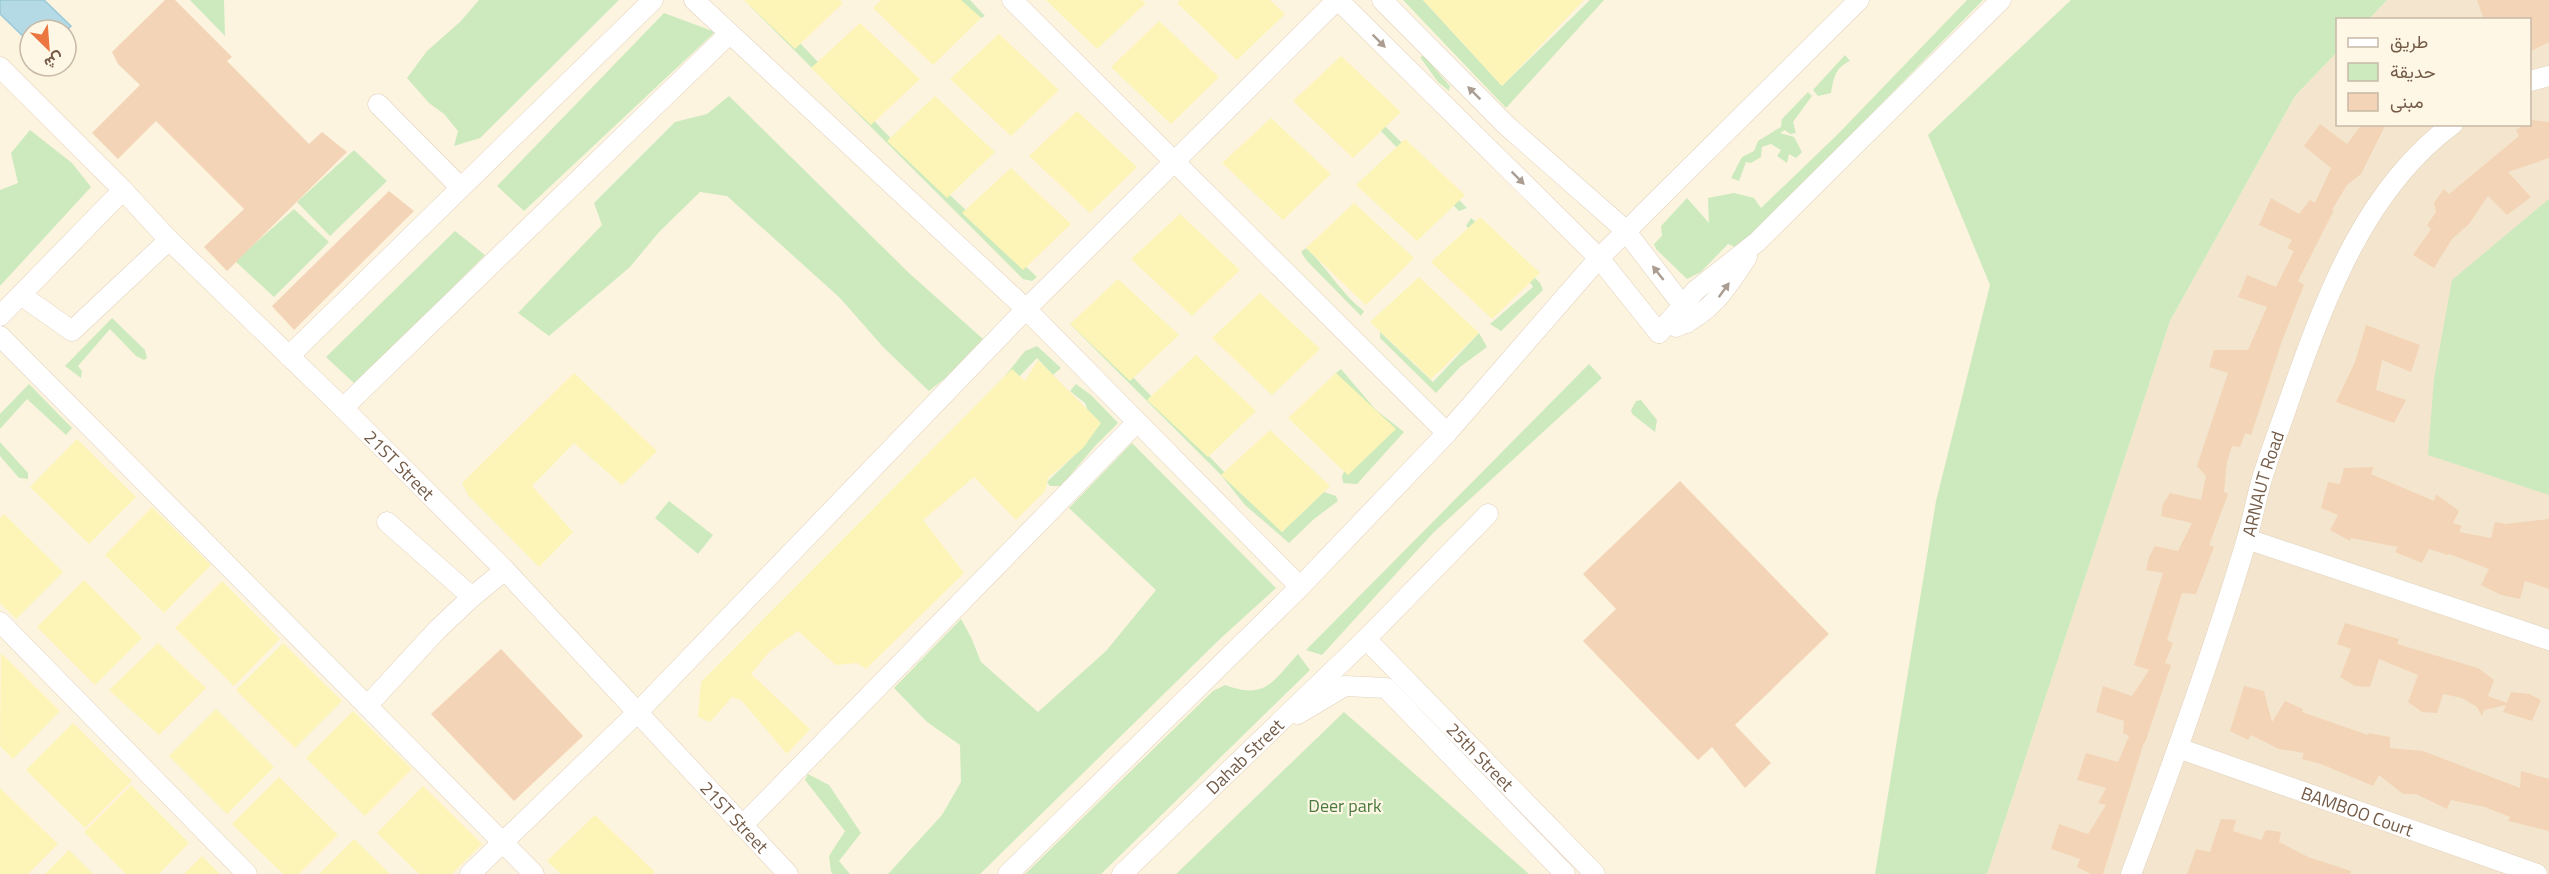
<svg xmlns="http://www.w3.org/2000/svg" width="2549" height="874" font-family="'Titillium Web',Vazirmatn,sans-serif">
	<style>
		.residential { fill: #f4e6ce }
		.green { fill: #cceabe }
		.sand { fill: #fdf4b8 }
		.water { fill: #b4dae6; stroke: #9ac9d8; stroke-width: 1.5 }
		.building { fill: #f3d4b6 }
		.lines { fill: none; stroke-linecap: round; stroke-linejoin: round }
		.minor-casing { stroke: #e1d0bb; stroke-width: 21 }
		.minor { stroke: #fff; stroke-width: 20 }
		.oneway { fill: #ab9d91 }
		.labels { text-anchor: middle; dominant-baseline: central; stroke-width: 4.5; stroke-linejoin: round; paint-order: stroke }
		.street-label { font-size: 18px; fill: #735b47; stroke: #fff7e6 }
		.park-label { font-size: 18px; fill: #4b793e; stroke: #fff7e6 }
	</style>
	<rect width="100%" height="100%" fill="#fdf4df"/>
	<path class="residential" d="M2387,0H2549V874H1987L2170,321L2295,96L2337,52L2338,124H2530V20L2369,19Z"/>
	<path class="green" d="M190,0H224L225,36Z
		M479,0H619L480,138L454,146L458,131L444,114L429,103L407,78L427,51L460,22Z
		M753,0H759L901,149L1037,277L1032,281L1023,279L750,6Z
		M960,0H970L985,16L981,18Z
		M1403,0H1423L1502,86L1590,0H1604L1506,108Z
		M1967,0H1983L1753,235L1735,247L1728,244L1701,272L1687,279L1656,249L1654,244L1662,236L1661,226L1687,198L1709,223L1708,198L1734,193L1754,198L1761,208L1838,134Z
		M2071,0H2387L2369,19L2338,20L2337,52L2295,96L2170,321L1987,874H1875L1936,501L1990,285L1928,135Z
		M664,13L715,32L524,211L497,186Z
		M1845,55L1850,61C1835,68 1834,77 1831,93L1818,96L1813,90Z
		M1424,56L1450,86L1449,91L1438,82L1420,57Z
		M1808,92L1812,96L1793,122L1796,133L1790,134L1785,130L1780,133L1794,137L1802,152L1796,158L1789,154L1787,163L1777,156L1781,150L1771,144L1762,147L1761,157L1751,163L1746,162L1739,181L1731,178L1742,157L1754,151L1758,141L1781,127L1782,119Z
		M729,96L909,273L983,339L958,368L929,391L884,348L840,298L727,196L700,192L659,232L630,267L549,336L518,313L602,225L594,203L675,122L707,114Z
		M1381,122L1467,208L1459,211L1375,125Z
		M30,130L72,163L91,187L0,286V190L18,183L11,153Z
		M354,150L387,181L330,236L297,202Z
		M2549,199V495L2428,455L2434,379L2452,280Z
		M294,209L329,242L274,297L235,261Z
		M1471,218L1496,239L1540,283L1543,290L1501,331L1490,324L1533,287L1527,278L1466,226Z
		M455,231L485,255L356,385L326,357Z
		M1306,248C1327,267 1341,294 1364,311L1361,316L1307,261L1301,252Z
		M112,318L145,350L147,358L144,360L136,356L110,329L78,366L82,371L81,378L65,366Z
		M1079,321L1282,532L1324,492L1336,496L1338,501L1314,519L1289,543L1245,505L1221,475L1070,324Z
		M1380,332L1433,382L1479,333L1487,347L1460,367L1436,393L1380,338Z
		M1037,346L1061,368L1053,375L1037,358L1016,380L1005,376L1025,351Z
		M1589,364L1602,378L1433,533L1322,655L1306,650Z
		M1341,369L1376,410L1404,432L1357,484L1343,483L1342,476L1347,466L1336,373Z
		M29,384L72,428L66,435L27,399L0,429V414Z
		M1076,384L1091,395L1118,423L1095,446L1061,486H1050L1047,482L1086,444L1094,427L1085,403L1070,391Z
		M1641,400L1657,420L1655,432L1632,414L1631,410L1636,401Z
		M0,442L28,473V479L19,478L0,456Z
		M1132,443L1276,588L1221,638L980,874H888L942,815L961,782L960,745L927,722L894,688L961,619L971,637L981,662L1038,712L1106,651L1156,590L1069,508Z
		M669,501L713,535L698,554L655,518Z
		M1298,654L1310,670L1101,874H1025L1213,691L1225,685C1266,700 1272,682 1298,654Z
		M1344,712L1529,874H1176Z
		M808,774L829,785L861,833L839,861L850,874H833L831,872L829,856L845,831L805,780Z"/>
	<path class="sand" d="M744,0H840L843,3L795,49Z
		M881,0H961L981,18L933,65L873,8Z
		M1046,0H1142L1146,3L1097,49Z
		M1180,0H1270L1285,14L1237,60L1177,3Z
		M1423,0H1584L1502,86Z
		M1159,21L1219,77L1171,124L1111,67Z
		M860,23L920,79L871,125L811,68Z
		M999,34L1059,90L1011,136L950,79Z
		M1341,56L1401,112L1353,158L1293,101Z
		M935,96L995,152L947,198L887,141Z
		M1077,111L1137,167L1090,213L1029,156Z
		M1271,118L1331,174L1283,220L1222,163Z
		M1405,139L1465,195L1417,241L1356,185Z
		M1011,168L1071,224L1023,270L962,213Z
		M1354,203L1414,258L1366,305L1306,248Z
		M1180,214L1240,270L1192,316L1131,259Z
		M1480,217L1540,273L1492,319L1431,262Z
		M1419,277L1479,333L1431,379L1370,322Z
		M1118,279L1179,335L1130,381L1070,324Z
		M1260,293L1320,349L1272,395L1212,338Z
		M1196,355L1256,411L1208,457L1147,400Z
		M1038,360L1101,423L1083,448L1048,478L1045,491L1016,520L974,477L923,520L964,573L866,669L857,663L836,665L798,631L769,652L751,674L810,729L787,754L741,700L732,697L710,722L698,717L701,682L1012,369L1025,381Z
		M574,373L657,451L622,485L574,443L532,486L573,532L539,567L468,495L462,483Z
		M1336,373L1396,429L1348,475L1288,418Z
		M1270,430L1330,486L1282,532L1221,475Z
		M77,439L136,497L89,544L30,487Z
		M152,507L211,565L164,613L105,555Z
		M4,514L63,572L16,619L0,603V518Z
		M84,580L142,638L95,685L37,627Z
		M222,581L280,639L234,686L175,628Z
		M158,643L206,688L159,735L109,690Z
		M283,643L342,701L295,748L236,690Z
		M1,653L60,711L13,759L0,746Z
		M216,709L274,767L227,814L169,756Z
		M353,711L412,769L365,816L306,758Z
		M73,723L132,781L85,828L26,770Z
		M279,777L338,835L299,874H283L232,824Z
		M131,785L189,843L159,874H126L84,832Z
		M423,786L482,844L452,874H419L377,833Z
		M0,788L58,844L28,874H0Z
		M595,815L655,872L653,874H561L547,861Z
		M354,839L390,874H319Z
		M69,850L93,874H45Z
		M202,856L220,874H184Z"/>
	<path class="water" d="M0,0H44L71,26L66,31L30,30V43L0,14Z"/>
	<path class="building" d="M165,0H175L232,57L227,61L309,144L322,132L347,152L227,271L204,247L244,209L156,121L118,159L92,133L140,85L118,64L112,52Z
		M2477,0H2549V42L2529,52V20H2484Z
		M2533,120L2549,122V158L2508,172L2531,197L2507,215L2488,196L2469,224L2452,239L2434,268L2413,255L2431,229L2427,225L2436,212L2434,203L2444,189L2449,194L2519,136L2516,130Z
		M2320,124L2347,144L2362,124H2386L2361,174L2347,185L2332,210H2334L2298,281L2304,285L2282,341L2251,435L2245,433L2240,447L2232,446L2227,462L2224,492L2228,494L2209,545L2214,547L2196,594L2182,593L2167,640L2173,643L2165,663L2171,665L2145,743L2144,742L2103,874H2091L2077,867L2080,859L2051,849L2059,824L2088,834L2106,805L2098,803L2106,788L2077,780L2086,753L2118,762L2129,736L2123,733L2124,721L2096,712L2103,686L2132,696L2149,670L2134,665L2163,573L2146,570L2149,557L2155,546L2178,551L2192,523L2161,516L2163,504L2170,493L2201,500L2206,476L2197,466L2228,373L2209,367L2214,350H2248L2267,307L2238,297L2247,275L2276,287L2294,251L2287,248L2292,240L2259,225L2271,198L2299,214L2310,200L2315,203L2331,168L2304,146Z
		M389,191L414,211L294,330L272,306Z
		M2366,325L2420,345L2411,372L2382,360L2376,390L2406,400L2394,423L2336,402L2355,362Z
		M2374,467L2371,474L2434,501L2436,494L2459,511L2453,523L2462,526L2459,532L2491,538L2495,522L2506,524L2549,519V589L2525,581L2520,599L2501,595L2481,585L2489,569L2449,554L2448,555L2429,549L2422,563L2395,552L2398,547L2351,538L2350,541L2330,530L2338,515L2321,508L2328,482L2340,484L2344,468Z
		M1680,481L1829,634L1735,725L1771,763L1745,788L1712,747L1698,760L1583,641L1616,609L1583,574Z
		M2345,623L2399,639L2397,644L2478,668L2494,680L2488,696L2507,703L2511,692L2529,694L2541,700L2532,721L2503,712L2506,705L2484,710L2482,716L2477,707L2462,698L2443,694L2437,713L2422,712L2408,702L2418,675L2379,659L2370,687L2355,686L2340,677L2351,649L2337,644Z
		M501,649L583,736L514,801L431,714Z
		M2244,686L2264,691L2272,722L2285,701L2303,709L2302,712L2368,735L2369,733L2390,737V748L2423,751L2520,788L2521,771L2549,779V831L2508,821L2510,817L2485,807L2451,800L2447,809L2416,794H2403L2379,775L2373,786L2321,764L2302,759L2304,753L2279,749L2251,735L2248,740L2230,731Z
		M2221,819L2236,820L2233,831L2261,840L2266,830L2281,832L2279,842L2308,857L2351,871L2350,874H2187L2196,849L2210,852Z"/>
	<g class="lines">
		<defs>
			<g id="minor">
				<path d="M694,0L1026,309L1300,587"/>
				<path d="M1012,0L1447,433"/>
				<path d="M1338,0L1599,258L1659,333"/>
				<path d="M1382,0L1506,125L1624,229L1681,303L1687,323"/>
				<path id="s1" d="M0,67L123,190L169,240L343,408L505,570L788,874"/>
				<path d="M2530,81L2549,76"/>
				<path d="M378,104L461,188"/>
				<path d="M21,295L72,331L169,240"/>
				<path d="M0,316L123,190"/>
				<path d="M1676,327C1711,314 1728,286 1747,257"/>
				<path d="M1659,333L1696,290L1757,242L2001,0"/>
				<path d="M0,336L534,874"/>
				<path d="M289,356L653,0"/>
				<path d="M343,408L729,34"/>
				<path d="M387,522L472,597L505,570"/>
				<path d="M2247,539L2549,640"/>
				<path d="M0,622L247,874"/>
				<path id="s2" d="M1366,639L1595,874"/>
				<path d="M367,706L437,630L472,597"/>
				<path d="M1298,714L1345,686L1386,688L1565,874"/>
				<path id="s3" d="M2178,748L2537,874"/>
				<path d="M742,826L1136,423"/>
				<path d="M470,874L639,711L1026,309L1337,0"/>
				<path d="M1008,874L1300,587L1447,433L1599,258L1859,0"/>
				<path id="s4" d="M1122,874L1366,639L1488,514"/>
				<path id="s5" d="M2131,874C2173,764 2213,652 2247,539C2252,520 2256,501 2261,482C2270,452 2282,422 2292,392C2327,294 2366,188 2453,124"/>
			</g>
		</defs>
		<use href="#minor" class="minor-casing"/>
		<use href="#minor" class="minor"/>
	</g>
	<defs><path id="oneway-solid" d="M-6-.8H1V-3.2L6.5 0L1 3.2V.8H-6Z" transform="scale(1.5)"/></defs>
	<g class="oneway">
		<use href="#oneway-solid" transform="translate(1379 41) rotate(45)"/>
		<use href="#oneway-solid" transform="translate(1474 93) rotate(-135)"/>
		<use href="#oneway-solid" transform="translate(1518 178) rotate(45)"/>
		<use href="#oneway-solid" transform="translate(1658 273) rotate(-128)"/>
		<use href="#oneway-solid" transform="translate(1724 290) rotate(-54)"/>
	</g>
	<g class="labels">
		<g class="street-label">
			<text stroke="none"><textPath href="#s1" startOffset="564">21ST Street</textPath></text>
			<text stroke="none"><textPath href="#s5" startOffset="412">ARNAUT Road</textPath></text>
			<text stroke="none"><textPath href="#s4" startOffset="170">Dahab Street</textPath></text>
			<text stroke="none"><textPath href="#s2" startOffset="164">25th Street</textPath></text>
			<text stroke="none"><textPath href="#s3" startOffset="190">BAMBOO Court</textPath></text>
			<text stroke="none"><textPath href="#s1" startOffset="1050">21ST Street</textPath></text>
		</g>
		<g class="park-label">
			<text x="1345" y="805">Deer park</text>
		</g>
	</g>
	<rect x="2336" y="18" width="195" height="108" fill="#fff7e6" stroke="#c7b9a6" stroke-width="1.5"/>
	<rect x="2348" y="38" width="30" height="9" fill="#ffffff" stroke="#c7b9a6" stroke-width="1.5"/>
	<text x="2390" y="48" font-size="18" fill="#735b47">طريق</text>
	<rect x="2348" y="63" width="30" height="18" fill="#cceabe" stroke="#c7b9a6" stroke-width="1.5"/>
	<text x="2390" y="78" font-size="18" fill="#735b47">حديقة</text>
	<rect x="2348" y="93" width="30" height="18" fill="#f3d4b6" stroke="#c7b9a6" stroke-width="1.5"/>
	<text x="2390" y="108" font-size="18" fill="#735b47">مبنى</text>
	<g transform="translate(48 48) rotate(155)"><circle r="28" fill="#fff7e6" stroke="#c7b9a6" stroke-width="1.5"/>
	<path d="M0-4.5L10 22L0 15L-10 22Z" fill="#eb7640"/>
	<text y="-9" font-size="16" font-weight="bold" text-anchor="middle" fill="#735b47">ش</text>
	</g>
</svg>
